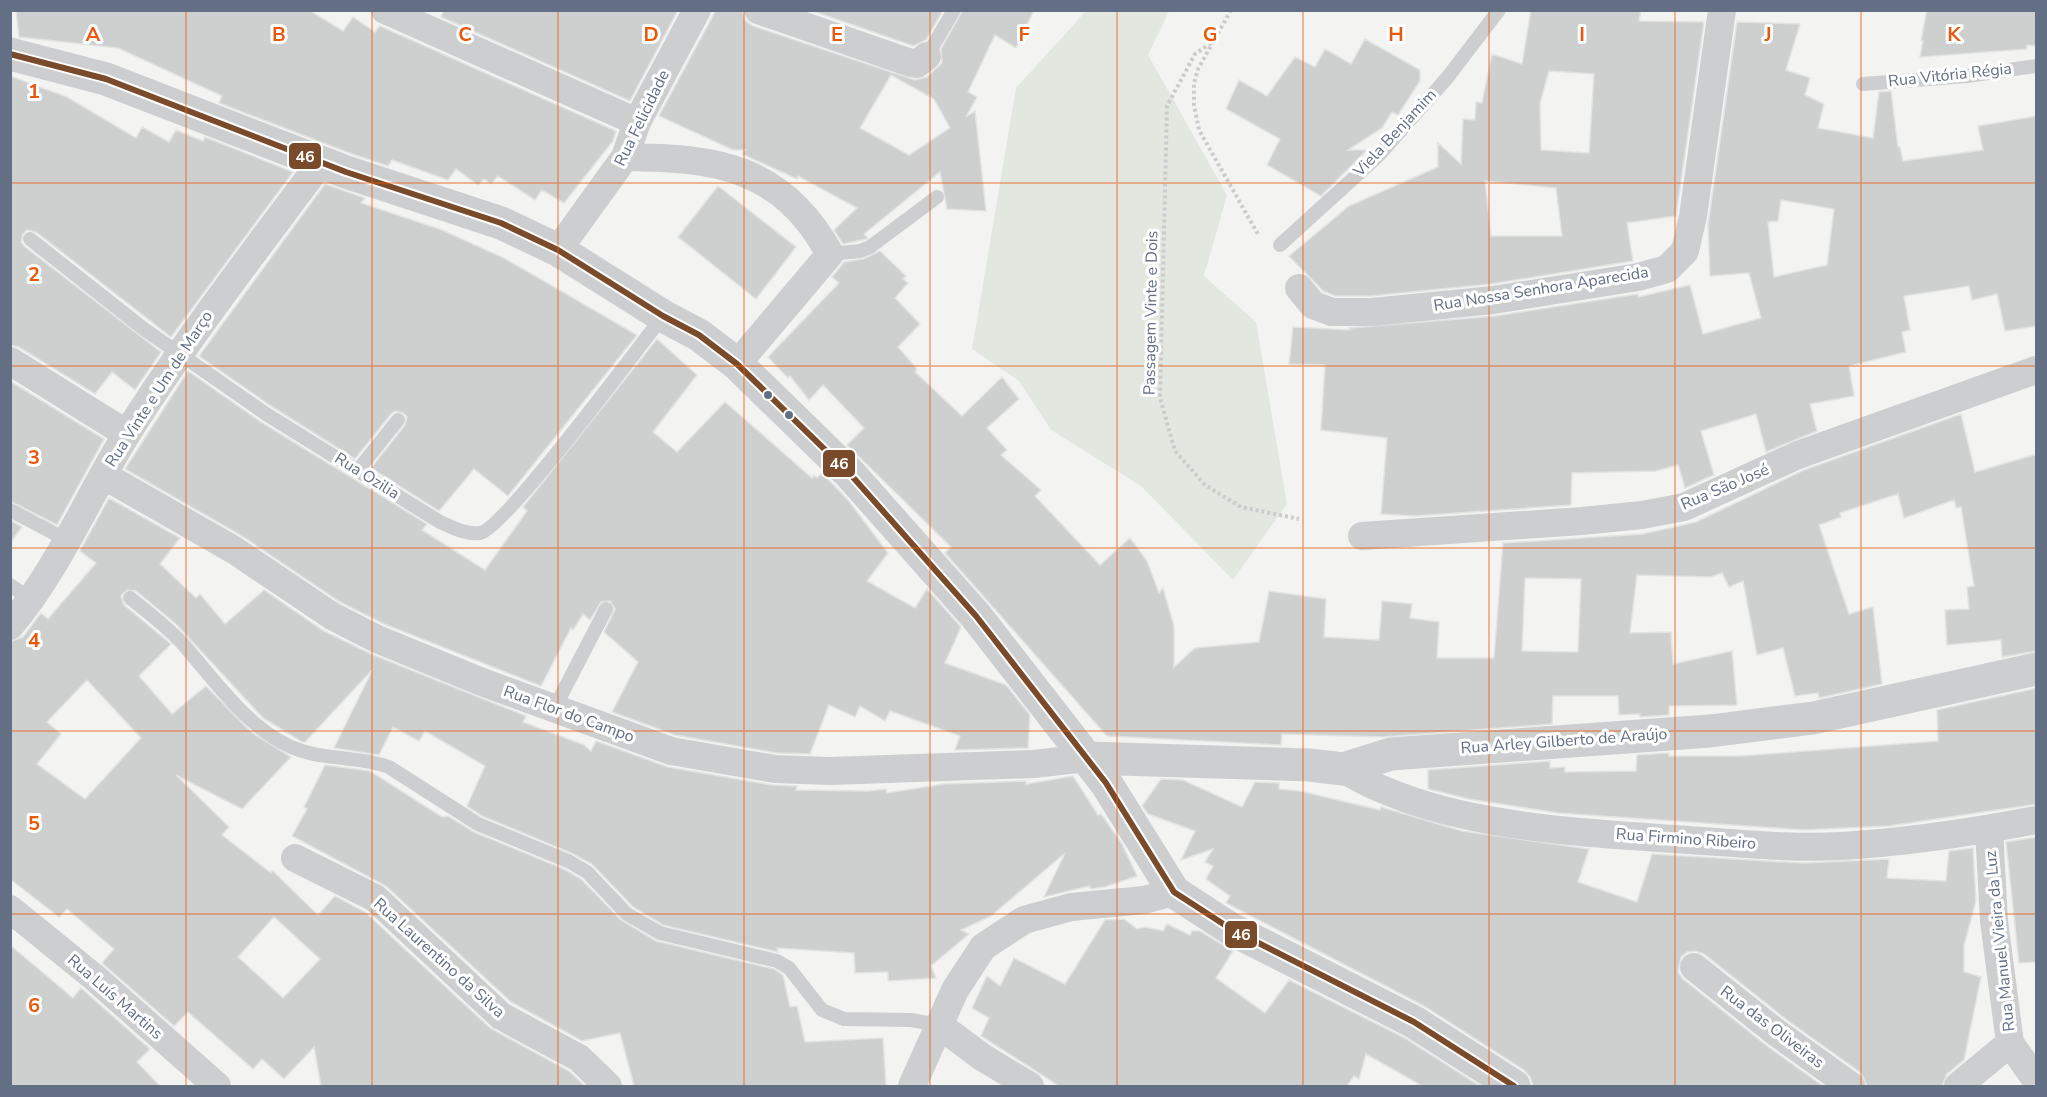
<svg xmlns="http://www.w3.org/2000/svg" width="2047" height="1097" font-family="'Nunito Sans',sans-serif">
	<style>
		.green { fill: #e2e7e0 }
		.building { fill: #ced0d0; stroke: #e2e3e2; stroke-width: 1.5; fill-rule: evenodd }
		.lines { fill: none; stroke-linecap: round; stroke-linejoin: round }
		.path { stroke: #cbcbcc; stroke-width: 4; stroke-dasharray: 3 3; stroke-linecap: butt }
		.service { stroke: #cdcecf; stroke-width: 14 }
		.minor { stroke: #cdcecf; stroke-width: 28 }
		.tertiary { stroke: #cdcecf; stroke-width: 33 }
		.bus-1-casing { stroke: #fff; stroke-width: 10 }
		.bus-1 { stroke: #7a4b2a; stroke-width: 6 }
		.grid { fill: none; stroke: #e8590c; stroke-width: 1.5; stroke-opacity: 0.55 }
		.bus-dot { fill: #626f84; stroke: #fff; stroke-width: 2 }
		.labels { text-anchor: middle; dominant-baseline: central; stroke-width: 6; stroke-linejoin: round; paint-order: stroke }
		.street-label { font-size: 16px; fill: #626f84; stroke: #fff }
		.grid-label { font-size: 20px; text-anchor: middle; font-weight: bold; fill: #e8590c; stroke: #fff; stroke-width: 6; stroke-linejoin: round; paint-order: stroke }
		.line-badge { stroke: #fff; stroke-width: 2 }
		.badge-label { font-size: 16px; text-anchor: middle; font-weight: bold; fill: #fff }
	</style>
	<rect width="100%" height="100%" fill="#f3f4f2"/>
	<path class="green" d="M1087,10L1169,11L1148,55L1227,195L1204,276L1256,322L1287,504L1233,580L1141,486L1051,430L1019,381L972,349L1016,88Z"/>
	<path class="building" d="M16,10H309L343,31L353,17L375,32L380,26L616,131L613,141L564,203L542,190L535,200L498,176L491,184L484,179L478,185L456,169L448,180L392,160L388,166L352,154L219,103L222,96L118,48L19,37Z
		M444,10H678L630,101L441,17Z
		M716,10H742L745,20L753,26L915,80L927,77L942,63L941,49L963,10H1034L1016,48L995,35L968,92L977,97L966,117L975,111L986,211L947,209L940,172L864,234L868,238L866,239L843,244L834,230L857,208L798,176L797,179L742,154L745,150H733L659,116ZM891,75L934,99L950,128L909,155L860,128Z
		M810,10H943L926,40L913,46Z
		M1531,10H1641L1639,21L1704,22L1676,216L1627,223L1633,261L1491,284L1371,296H1335L1323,291L1289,256L1349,206L1438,167V143L1461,164L1463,119L1475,120L1476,102L1482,103L1492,54L1522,64ZM1549,71L1594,74L1589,153L1541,150L1540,103ZM1485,181L1556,188L1562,236H1491Z
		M1927,10H2037V46L2027,45V49L1920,57L1923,41L1921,40Z
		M1737,22L1800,24L1786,70L1810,78L1805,95L1824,104L1818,128L1873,138L1879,92L1891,91L1898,147H1900L1903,161L1983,150L1978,126L2037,116V326L2005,331L1997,294L1972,300L1969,286L1904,296L1910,330L1902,332L1906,352L1849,366L1854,396L1810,404L1817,431L1766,452L1756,414L1701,431L1714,475L1685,488L1678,465L1656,471L1572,473L1571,505L1415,516L1381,514L1387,438L1321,430L1325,365L1289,364L1293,327L1350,330L1349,328L1495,316L1638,294V297L1690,285L1703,334L1761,318L1749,273L1710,276L1708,225ZM1781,200L1834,209L1827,265L1774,277L1768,222L1778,221Z
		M1365,39L1420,70V81L1398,115L1392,112L1382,128L1348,150H1367L1321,196L1267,165L1280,139L1226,109L1239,80L1267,96L1295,57L1315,67L1325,49L1351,64Z
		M10,76L67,97L136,138L142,127L169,142L176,130L203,141L205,137L293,172L171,337L36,232L27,230L23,234L21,242L24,246L161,352L135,390L112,372L95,394L19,347L10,345Z
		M325,184L365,198L361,203L442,230L504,258L637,335L508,496L474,469L439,511L371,468L405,425L407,417L403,413L395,411L391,414L355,459L271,406L199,356Z
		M718,186L796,247L756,299L678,237Z
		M880,251L906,276L903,279L908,283L895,298L920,324L898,347L917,369L915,372L962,416L1002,377L1019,399L987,428L1007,450L1001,455L1041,490L1035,496L1100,565L1130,538L1147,561L1159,593L1163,588L1174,626V667L1195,648L1259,642L1269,591L1326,599L1324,637L1379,640L1382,601L1412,604L1410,618L1439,622L1437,658H1494L1503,543L1643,534L1696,522L1804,470L1961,414L1975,472L2037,454V651L2002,657L2001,640L1947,645L1945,610L1969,609L1967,587L1974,586L1961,507L1956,508L1954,500L1904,518L1898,494L1840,513L1841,517L1819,525L1849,614L1873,607L1882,684L1819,698L1818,693L1795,696L1783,648L1757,655L1743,581L1729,587L1722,573L1711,577L1637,575L1630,633L1671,632L1673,664L1732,651L1737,705L1669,706V715L1640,717V714L1619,715L1618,696H1553L1552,724L1383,737L1282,734L1281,745L1107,736L945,553L951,547L847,445L864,428L823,385L809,400L790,376L788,378L768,357L839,283L832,277L844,262L863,259ZM1525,578L1581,579L1578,652L1522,651Z
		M657,339L697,375L653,432L677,452L725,402L812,478L814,475L817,478L822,473L848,500L888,553L867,581L915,608L927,589L961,627L945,663L1006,685L1030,715L1028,748L955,750L960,736L890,711L885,721L860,706L855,717L829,705L810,754L777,753L675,735L612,712L638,662L604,632L615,609L610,601L601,602L590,620L583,614L573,630L571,628L541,686L384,624L340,602L242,536L125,469L188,371L261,422L427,524L422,530L485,570L527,511L523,507Z
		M10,381L104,439L57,525L10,501Z
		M109,498L180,538L160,564L196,598L200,594L225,624L264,590L324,631L371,654L526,716L523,722L584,745L591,751L596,741L668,767L772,785L797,786L796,790L868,791L886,789L887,793L944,784L1026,781V784L1073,776L1098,815L1101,814L1122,844L1137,876L1105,887L1091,889L1089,886L1044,897L1065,853L991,916L961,930L969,934L931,966L936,978L888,981V972L855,973L854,953L777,948L778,952L663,925L633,907L592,864L571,853L482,816L467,806L485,766L425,731L419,741L393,727L379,755L334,748L373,669L305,742H302L263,718L176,624L136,591L127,590L121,596L124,605L171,644L139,676L172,714L206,686L251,732L291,757L242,809L176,775L229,827L222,835L271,873L272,870L318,915L335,896L365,912L490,1028L569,1071L585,1086H321L314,1047L284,1079L262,1059L253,1069L188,1012L174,1026L102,963L114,949L67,909L59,917L10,879V642L23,637L41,613L48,619L96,563L80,551ZM87,680L141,738L85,799L37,764L61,734L47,722ZM274,917L320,959L283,998L238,957Z
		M10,520L22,527L10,543Z
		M2037,688V804L1889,826L1804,830L1558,813L1469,799L1428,789V770L1550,761V768L1565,767V772L1636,771L1637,755L1669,753V756H1741L1938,741L1937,710Z
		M325,765L370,771L442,817L448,816L474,832L564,869L581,879L621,920L656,941L774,969L783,975L790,1007L797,1006L805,1042L883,1038L886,1086H634L620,1033L582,1041L511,1002L386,886L292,836L307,809L304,807Z
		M1161,779L1183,780L1242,807L1255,782L1279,783V789L1300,791L1380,810L1381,807L1462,831L1589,849L1578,882L1637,902L1652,854L1803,863L1889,859L1887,878L1946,881L1949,851L1973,848L1976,901L1964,945V972L1981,977L1964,1060L1947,1074L1942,1086H1867L1861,1073L1787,1020L1704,954L1696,951L1687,952L1681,957L1678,972L1683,979L1767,1046L1823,1086H1533L1530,1077L1524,1070L1424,1006L1226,903L1230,896L1206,879L1213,866L1205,862L1213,849L1181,860L1195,831L1148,814L1142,806Z
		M2037,837V962L2019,963L2006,842Z
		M1124,919L1137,929L1145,927L1163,931L1167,924L1190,935L1192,931H1200L1233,951L1216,978L1265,1013L1289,980L1405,1038L1480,1086H1422L1366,1054L1359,1079L1354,1076L1347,1086H1059L981,1036L989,1018L972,1008L987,976L1000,986L1014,958L1065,984L1105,920Z
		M10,945L73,998L81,988L150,1049L137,1062L160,1086H10Z"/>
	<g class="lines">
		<path class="path" d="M1231,10L1198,69L1194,83V105L1199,130L1259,236
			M1211,43L1195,54L1167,106L1160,398L1175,451L1205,485L1241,507L1299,519"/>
		<path class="service" d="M927,56L954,10
			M1863,84L1967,76L2036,66
			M30,239L144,329L266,414L440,522C452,527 466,535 480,533C504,529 639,347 663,316
			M1280,245L1379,155L1447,78L1499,10
			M830,254L860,251L870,247L937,197
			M358,470L398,420
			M10,510L67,540
			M10,585L32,600
			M130,598C148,612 166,626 182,643C213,678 244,724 287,745C319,761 356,755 389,767L478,824L568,861L587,872L627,914L660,933L777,961L789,968L822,1010L844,1019L911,1020L939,1025
			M554,709L606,609"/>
		<path class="minor" d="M385,10L637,122
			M758,10L911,63L917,64L927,56
			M625,157C716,158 782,166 830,254L737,364
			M558,250L625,157L637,122L697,10
			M1299,288L1313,305L1332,312H1372L1493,300L1638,277L1667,269L1685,251L1693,216L1722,10
			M10,361L127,434
			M103,475L234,550L332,616L377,639L482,682L671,751L775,769L830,771L1034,764L1087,758
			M1362,536L1582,521L1642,515L1684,507L1798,455L2036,370
			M10,626C59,568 88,496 128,432C187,338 255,251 321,162
			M1343,769C1437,828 1580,832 1688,840C1739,843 1791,849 1842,846C1907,842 1973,832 2036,820
			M1989,829L1994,921L2010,1043L2036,1080
			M295,858L375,898L501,1016L579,1058L608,1086
			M10,909L95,978L217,1086
			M1694,967L1777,1033L1851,1086
			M939,1025L982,1057L1030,1086
			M912,1086L955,990L983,947L1024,920L1071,907L1144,900L1174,892
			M1958,1086L2010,1043"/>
		<path class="tertiary" d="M10,54L106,79L346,172L501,223L558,250L663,316L699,335L737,364L851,475L976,616L1106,783L1174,892L1231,929L1414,1022L1514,1086
			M1087,758L1309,765L1343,769L1391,754L1710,731L1813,718L2036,669"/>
		<defs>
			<path id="bus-1" d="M10,54L106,79L346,172L501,223L558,250L663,316L699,335L737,364L851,475L976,616L1106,783L1174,892L1231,929L1414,1022L1514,1086"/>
		</defs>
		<use href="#bus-1" class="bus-1-casing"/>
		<use href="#bus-1" class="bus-1"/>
	</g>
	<path class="grid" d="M186,10V1086M372,10V1086M558,10V1086M744,10V1086M930,10V1086M1117,10V1086M1303,10V1086M1489,10V1086M1675,10V1086M1861,10V1086M10,183H2036M10,366H2036M10,548H2036M10,731H2036M10,914H2036"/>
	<g class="bus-dot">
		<circle cx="768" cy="395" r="5"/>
		<circle cx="789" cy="415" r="5"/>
	</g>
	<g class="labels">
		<g class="street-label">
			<text transform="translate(1950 75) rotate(-6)">Rua Vitória Régia</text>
			<text transform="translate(642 118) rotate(-64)">Rua Felicidade</text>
			<text transform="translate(1395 133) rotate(-47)">Viela Benjamim</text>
			<text transform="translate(1541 289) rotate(-9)">Rua Nossa Senhora Aparecida</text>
			<text transform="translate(1151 313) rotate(-89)">Passagem Vinte e Dois</text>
			<text transform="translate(159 389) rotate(-57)">Rua Vinte e Um de Março</text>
			<text transform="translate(367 476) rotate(32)">Rua Ozilia</text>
			<text transform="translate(1725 487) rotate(-23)">Rua São José</text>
			<text transform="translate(569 714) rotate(20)">Rua Flor do Campo</text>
			<text transform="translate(1564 741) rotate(-4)">Rua Arley Gilberto de Araújo</text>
			<text transform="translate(1686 839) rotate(4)">Rua Firmino Ribeiro</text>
			<text transform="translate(2000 941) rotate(-96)">Rua Manuel Vieira da Luz</text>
			<text transform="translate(439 958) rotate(42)">Rua Laurentino da Silva</text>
			<text transform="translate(115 997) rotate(41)">Rua Luís Martins</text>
			<text transform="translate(1772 1027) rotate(37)">Rua das Oliveiras</text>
		</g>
	</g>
	<g class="grid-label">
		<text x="93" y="41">A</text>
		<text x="279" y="41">B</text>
		<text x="465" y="41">C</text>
		<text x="651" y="41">D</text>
		<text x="837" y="41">E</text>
		<text x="1024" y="41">F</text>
		<text x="1210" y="41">G</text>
		<text x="1396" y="41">H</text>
		<text x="1582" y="41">I</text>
		<text x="1768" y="41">J</text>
		<text x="1954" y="41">K</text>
		<text x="34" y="98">1</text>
		<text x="34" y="281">2</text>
		<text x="34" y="464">3</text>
		<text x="34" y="647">4</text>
		<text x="34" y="830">5</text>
		<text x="34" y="1012">6</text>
	</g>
	<g class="line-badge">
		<rect x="288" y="142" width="34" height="28" rx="6" fill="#7a4b2a"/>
		<rect x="822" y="449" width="34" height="29" rx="6" fill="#7a4b2a"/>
		<rect x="1224" y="920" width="34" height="29" rx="6" fill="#7a4b2a"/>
	</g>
	<g class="badge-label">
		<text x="305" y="162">46</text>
		<text x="839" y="469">46</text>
		<text x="1241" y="940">46</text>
	</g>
	<rect width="2047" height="1097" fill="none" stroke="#626f84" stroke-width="24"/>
</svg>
